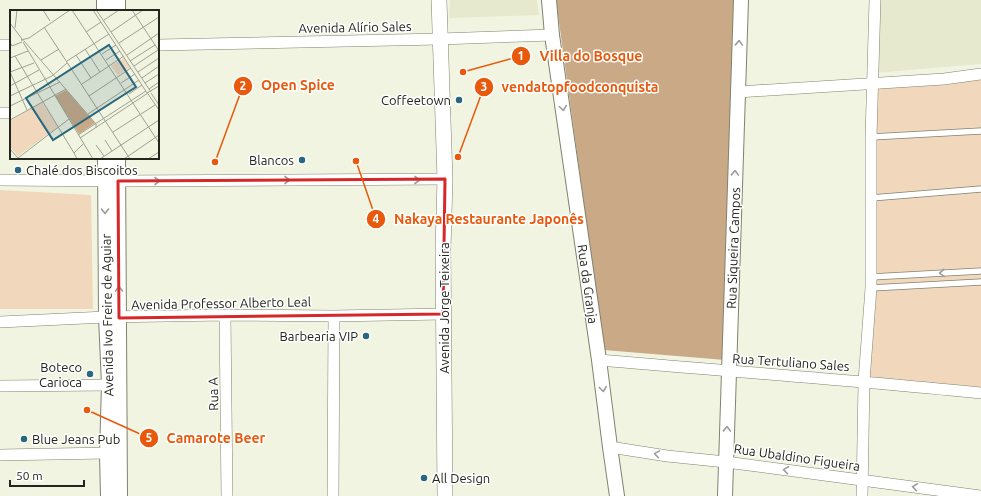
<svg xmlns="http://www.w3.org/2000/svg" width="981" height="496" font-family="Ubuntu,sans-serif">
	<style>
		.built { fill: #e6e9ce }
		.green { fill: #f1d8bd }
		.forest { fill: #caa986 }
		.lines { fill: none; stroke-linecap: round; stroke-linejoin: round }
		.service-casing { stroke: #808270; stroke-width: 7 }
		.minor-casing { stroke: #808270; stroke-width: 12 }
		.tertiary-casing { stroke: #808270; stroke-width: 16 }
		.secondary-casing { stroke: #808270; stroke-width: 16 }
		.service { stroke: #fff; stroke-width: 5.5 }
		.minor { stroke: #fff; stroke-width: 11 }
		.tertiary { stroke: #fff; stroke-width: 14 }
		.secondary { stroke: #fff; stroke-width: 15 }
		.oneway { stroke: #9c9d9a }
		.marked { fill: none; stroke: #d62828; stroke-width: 3; stroke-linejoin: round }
		.poi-dot { fill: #28677d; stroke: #fff; stroke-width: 1.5 }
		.labels { text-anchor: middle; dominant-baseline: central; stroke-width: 3; stroke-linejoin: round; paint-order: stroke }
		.street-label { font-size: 13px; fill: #24251e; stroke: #fff }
		.poi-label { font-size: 13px; fill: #24251e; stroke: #fff; text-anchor: end }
		.inset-road { fill: none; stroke: #9fa192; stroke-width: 1 }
		.view { fill: #28677d; fill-opacity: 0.15; stroke: #28677d; stroke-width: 2 }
		.inset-edge { fill: none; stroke: #24251e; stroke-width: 2 }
		.leader { fill: none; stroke: #e8590c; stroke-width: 1.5 }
		.callout-dot { fill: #e8590c; stroke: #fff; stroke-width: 1.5 }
		.mark-label { font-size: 12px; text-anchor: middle; font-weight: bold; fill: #fff }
		.callout-label { font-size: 14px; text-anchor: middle; font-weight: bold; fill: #e8590c; stroke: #fff; stroke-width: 3; stroke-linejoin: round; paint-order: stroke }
	</style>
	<rect width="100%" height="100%" fill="#f1f4e0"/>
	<path class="built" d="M450,0H537L539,15L449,18Z
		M875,0H981V64L873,73Z"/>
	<path class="green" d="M981,76V389L864,381L872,81Z
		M0,190L91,195L93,309H0Z"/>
	<path class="forest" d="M556,0H735L725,360L604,350Z"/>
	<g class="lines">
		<defs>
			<path id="service" d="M871,137L981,131
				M871,198L981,189
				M871,277L981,271
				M871,288L981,282"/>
			<path id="minor" d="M0,45H11
				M158,45L440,39L552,35
				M738,92L944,79L981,74
				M0,113H11
				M0,180L118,181L445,179
				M225,315L227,496
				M0,322L106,317L225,315L334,316L443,314
				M599,360C726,371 854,380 981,393
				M0,386L109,385
				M610,447L667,456L726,462L981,496
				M0,455L107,453
				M333,496L334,316
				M862,496L864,381L871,288V137L875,0"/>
			<path id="tertiary" d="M118,0V11
				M549,0L552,35L599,360L610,447L617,496
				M104,11V0
				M105,158L106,317L109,385L107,453L108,496
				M118,158L120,496
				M725,496L741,0"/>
			<path id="secondary" d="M439,0L445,179L443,249L445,496"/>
		</defs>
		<use href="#service" class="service-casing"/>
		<use href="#minor" class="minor-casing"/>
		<use href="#tertiary" class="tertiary-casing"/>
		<use href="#secondary" class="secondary-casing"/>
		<use href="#service" class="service"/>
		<use href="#minor" class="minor"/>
		<use href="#tertiary" class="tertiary"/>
		<use href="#secondary" class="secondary"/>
	</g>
	<defs><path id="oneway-chevron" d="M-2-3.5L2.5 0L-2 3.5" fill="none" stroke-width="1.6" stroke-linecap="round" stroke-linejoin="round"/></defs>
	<g class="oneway">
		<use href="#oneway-chevron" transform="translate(739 43) rotate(-88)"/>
		<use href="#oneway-chevron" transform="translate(563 108) rotate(82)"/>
		<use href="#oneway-chevron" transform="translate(735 173) rotate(-88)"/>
		<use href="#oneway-chevron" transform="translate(287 180)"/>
		<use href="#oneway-chevron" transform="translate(417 180)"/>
		<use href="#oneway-chevron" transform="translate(157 181)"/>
		<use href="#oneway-chevron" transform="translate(105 211) rotate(90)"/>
		<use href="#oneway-chevron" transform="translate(942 273) rotate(177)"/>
		<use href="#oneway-chevron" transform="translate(119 289) rotate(-91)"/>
		<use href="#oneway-chevron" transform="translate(603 389) rotate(83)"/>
		<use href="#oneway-chevron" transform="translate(727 429) rotate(-88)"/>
		<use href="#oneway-chevron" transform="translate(657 454) rotate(-171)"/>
		<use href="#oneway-chevron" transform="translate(786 470) rotate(-172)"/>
		<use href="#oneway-chevron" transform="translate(915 487) rotate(-172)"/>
	</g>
	<path class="marked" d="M445,179L443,314L119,318L118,181Z"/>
	<g class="poi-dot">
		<circle cx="459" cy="100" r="4"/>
		<circle cx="302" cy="160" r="4"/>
		<circle cx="18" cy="170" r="4"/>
		<circle cx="366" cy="336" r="4"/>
		<circle cx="90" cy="374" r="4"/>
		<circle cx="24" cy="439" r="4"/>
		<circle cx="424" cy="478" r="4"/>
	</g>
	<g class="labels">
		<g class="street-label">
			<text transform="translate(355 27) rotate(-1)">Avenida Alírio Sales</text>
			<text transform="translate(733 248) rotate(-88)">Rua Siqueira Campos</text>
			<text transform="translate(588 284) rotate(82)">Rua da Granja</text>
			<text transform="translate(221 303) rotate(-1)">Avenida Professor Alberto Leal</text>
			<text transform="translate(444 308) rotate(-90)">Avenida Jorge Teixeira</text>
			<text transform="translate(107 315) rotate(-91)">Avenida Ivo Freire de Aguiar</text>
			<text transform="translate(791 362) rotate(4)">Rua Tertuliano Sales</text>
			<text transform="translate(213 394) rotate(-91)">Rua A</text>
			<text transform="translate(797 457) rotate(8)">Rua Ubaldino Figueira</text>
		</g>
		<g class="poi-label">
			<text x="451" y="100">Coffeetown</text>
			<text x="294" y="160">Blancos</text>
			<text x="26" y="170" text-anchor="start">Chalé dos Biscoitos</text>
			<text x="358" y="336">Barbearia VIP</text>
			<text x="82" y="367">Boteco<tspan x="82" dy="15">Carioca</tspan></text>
			<text x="32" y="439" text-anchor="start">Blue Jeans Pub</text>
			<text x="432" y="478" text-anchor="start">All Design</text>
		</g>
	</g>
	<g transform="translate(10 10)">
		<rect width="149" height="149" fill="#f1f4e0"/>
		<path d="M114,48L120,58L108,65L101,56ZM32,92L48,117L8,146L0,137V111Z" fill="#f1d8bd"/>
		<path d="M56,80L85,113L69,124L45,86Z" fill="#caa986"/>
		<path class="inset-road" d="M33,0L40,11M62,0L149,133M83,0L137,83L149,76M122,0L149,41M87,1L141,82M94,10L109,0M0,13L12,29M34,17L120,149M5,18L7,0M76,22L91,12M101,22L133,0M14,30H11L19,28L60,0M14,31L86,114V118M0,32L2,36L12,32M13,32L83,149M109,33L149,7M75,39L90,62M92,44L106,35M66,45L81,68M117,45L149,23M5,46L64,143M0,48L18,41M31,50L49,39M96,50L110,41M57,51L99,24M120,51L145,35M124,56L148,40M128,62L149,48M132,68L149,56M111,73L125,64M135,73L149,64M72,74L114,46M0,76L29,60M139,79L149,72M141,83L149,95M119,84L132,75M138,84L149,100M0,86L42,66L57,53M79,86L121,58M0,96L50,72M17,100L0,62L24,53M78,104L129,70M0,110L56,79M103,122L145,95M68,125L136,81M70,128L138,83M95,130L102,141M86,135L94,146M0,139L8,148M8,148L59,109M67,149L64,143L74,133M90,149L149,110M114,149L149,125M138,149L149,142"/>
		<path class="view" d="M99,35L126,77L43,130L16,88Z"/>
		<rect width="149" height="149" class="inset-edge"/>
	</g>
	<path class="leader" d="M463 72L521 56M215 162L243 86M458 157L484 87M356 161L376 219M87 410L149 438"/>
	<g class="callout-dot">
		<circle cx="463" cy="72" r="4"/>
		<circle cx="215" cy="162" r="4"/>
		<circle cx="458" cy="157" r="4"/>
		<circle cx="356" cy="161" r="4"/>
		<circle cx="87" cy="410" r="4"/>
		<circle cx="521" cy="56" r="10"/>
		<circle cx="243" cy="86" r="10"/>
		<circle cx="484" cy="87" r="10"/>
		<circle cx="376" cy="219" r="10"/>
		<circle cx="149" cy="438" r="10"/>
	</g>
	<g class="mark-label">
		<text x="521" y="60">1</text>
		<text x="243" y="90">2</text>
		<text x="484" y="91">3</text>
		<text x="376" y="223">4</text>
		<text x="149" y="442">5</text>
	</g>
	<g class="callout-label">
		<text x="591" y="61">Villa do Bosque</text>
		<text x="298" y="90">Open Spice</text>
		<text x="580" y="92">vendatopfoodconquista</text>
		<text x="489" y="224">Nakaya Restaurante Japonês</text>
		<text x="216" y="443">Camarote Beer</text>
	</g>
	<path d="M10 480v6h74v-6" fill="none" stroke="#24251e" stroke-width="2"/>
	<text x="16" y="480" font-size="12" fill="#24251e" stroke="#ffffff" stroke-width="3" paint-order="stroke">50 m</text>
</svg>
